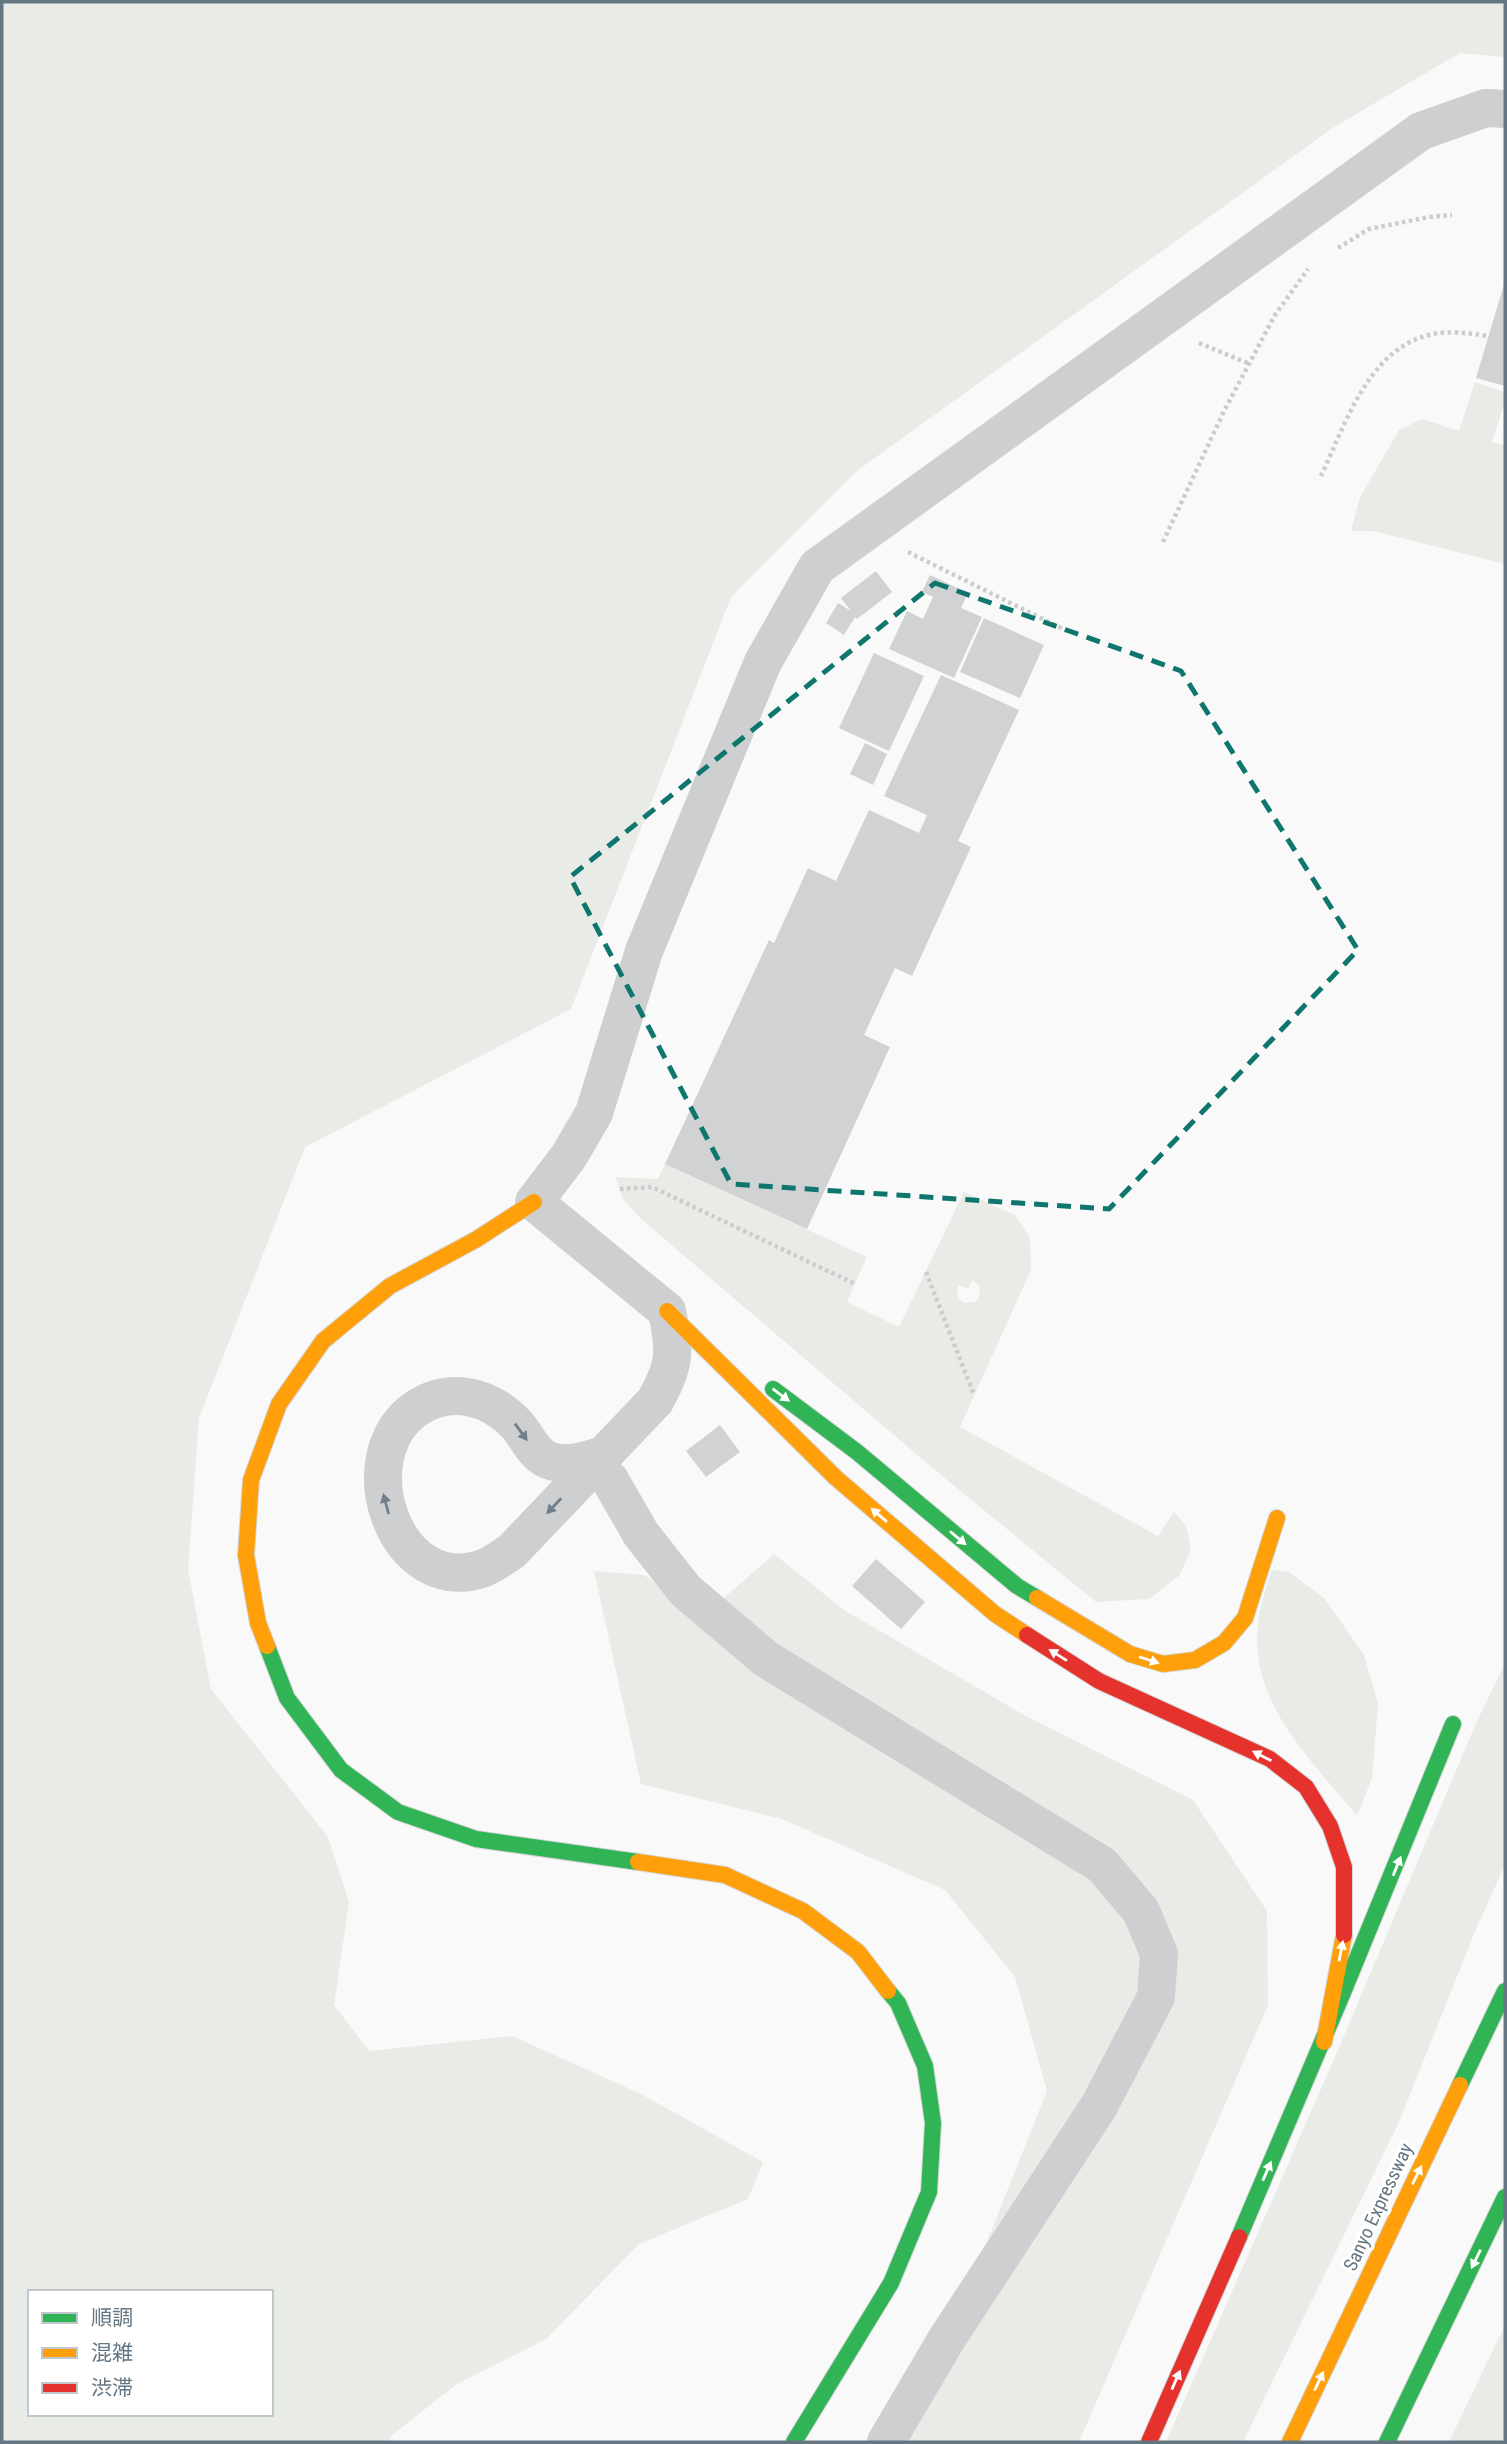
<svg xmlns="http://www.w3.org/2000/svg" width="1507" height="2444" font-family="'Roboto Condensed','Noto Sans JP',sans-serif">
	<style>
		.green { fill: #e8ebe6; fill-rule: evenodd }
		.building { fill: #d0d2d3 }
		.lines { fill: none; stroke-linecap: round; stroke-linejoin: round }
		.fast-casing { stroke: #d5d6d7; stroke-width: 18 }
		.slow-casing { stroke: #d5d6d7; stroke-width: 18 }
		.jam-casing { stroke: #d5d6d7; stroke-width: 18 }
		.path { stroke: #cbcccd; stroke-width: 4.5; stroke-dasharray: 3.5 3.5; stroke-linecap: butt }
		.street { stroke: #cecfd0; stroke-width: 38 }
		.fast { stroke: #30b455; stroke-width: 16 }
		.slow { stroke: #ff9f0a; stroke-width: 16 }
		.jam { stroke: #e5322d; stroke-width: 16 }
		.oneway { fill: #fff }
		.oneway2 { fill: #707f8b }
		.marked { fill: none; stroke: #0f766e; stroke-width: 5; stroke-dasharray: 14 9; stroke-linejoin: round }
		.labels { text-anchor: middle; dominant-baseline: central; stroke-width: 7; stroke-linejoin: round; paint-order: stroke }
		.street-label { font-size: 19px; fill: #657683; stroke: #fff }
	</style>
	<rect width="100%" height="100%" fill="#f9f9f9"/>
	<path class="green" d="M2,2H1505V57L1460,53L1334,127L858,470L731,597L571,1009L305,1147L199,1418L188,1570L211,1689L328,1837L349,1902L334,2005L369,2051L512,2036L641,2094L763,2162L748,2199L639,2244L546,2339L457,2384L392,2435L388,2442H2ZM30,2292H271V2414H30Z
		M1475,382L1505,392V401L1492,442L1505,446V564L1374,531H1351L1360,497L1399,430L1422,419L1459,431Z
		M665,1164L867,1257L847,1302L899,1327L964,1192L1015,1215L1030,1238L1031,1270L960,1427L1158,1536L1174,1512L1186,1526L1191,1549L1180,1575L1149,1599L1096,1602L935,1470L641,1219L623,1199L615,1177L658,1179ZM972,1280L980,1287L979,1298L975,1302L964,1303C958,1298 955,1293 959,1285L968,1289Z
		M774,1554L844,1610L1024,1715L1193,1800L1267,1911L1268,2005L1079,2442H900L988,2239L1047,2091L1015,1977L945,1890L782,1819L641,1784L594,1571L644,1575L702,1617Z
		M1272,1570L1289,1572L1325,1599L1364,1655L1378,1704L1372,1778L1357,1816C1318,1768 1265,1718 1258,1654C1254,1625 1263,1596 1272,1570Z
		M1505,1664V1865L1476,1929L1399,2122L1243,2442H1166L1338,2050L1477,1721Z
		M1505,2325V2442H1449Z"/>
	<path class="building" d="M1505,281V386L1476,378Z
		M876,571L892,592L857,619L855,617L844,635L826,623L838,603L851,611L841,598Z
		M930,575L968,593L961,608L982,617L954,678L889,649L907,611L923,619L933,597L922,592Z
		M984,618L1044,645L1020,698L960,672Z
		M874,653L924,676L889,751L839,728Z
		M941,675L1019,710L958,841L971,847L912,976L895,968L864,1035L890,1047L807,1229L665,1164L769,940L774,943L808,868L836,881L869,810L919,833L927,815L884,796Z
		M865,743L887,754L873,785L850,774Z
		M720,1425L740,1452L706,1477L686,1451Z
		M876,1559L925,1602L901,1629L852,1586Z"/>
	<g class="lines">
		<defs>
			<path id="fast" d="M773,1389L857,1452L1017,1586L1037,1598
				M267,1646L287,1698L341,1770L398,1812L476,1839L638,1862
				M1460,2085L1505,1991
				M1239,2237L1342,1995L1453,1724
				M794,2442L891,2283L929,2192L933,2123L925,2066L898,2003L888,1991
				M1387,2442L1505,2197"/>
			<path id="slow" d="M667,1311L836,1478L995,1614L1027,1635
				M1037,1598L1130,1654L1163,1664L1195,1660L1224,1643L1245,1618L1277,1518
				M267,1646L258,1623L246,1555L251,1480L279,1404L323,1341L390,1286L477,1239L534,1202
				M638,1862L725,1875L803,1911L858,1952L888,1991
				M1324,2042L1344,1935
				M1290,2442L1460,2085"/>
			<path id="jam" d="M1027,1635L1099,1681L1270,1759L1306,1787L1330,1826L1344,1867V1935
				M1149,2442L1239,2237"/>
		</defs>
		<use href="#fast" class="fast-casing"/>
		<use href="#slow" class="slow-casing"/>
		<use href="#jam" class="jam-casing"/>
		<path class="path" d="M1338,248L1369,229L1429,217L1452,215
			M1199,343L1250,364
			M1321,476C1345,425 1368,350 1429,335C1448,330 1469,333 1488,336
			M1163,542L1224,411L1275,315L1308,269
			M908,552L1067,631
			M620,1189L652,1187L855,1284
			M926,1272L974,1395"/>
		<path class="street" d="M600,1456C584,1461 565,1467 548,1460C533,1454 527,1436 517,1425C490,1396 451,1386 417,1408C346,1456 395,1600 484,1568C494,1564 503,1557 512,1551L655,1401C676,1364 675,1351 667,1311L534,1202L569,1156L594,1113L644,951L763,662L817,567L1421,131L1486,108L1505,109
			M610,1480L641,1534L685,1590L766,1659L1102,1865L1141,1911L1159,1954L1156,1997L1099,2106L946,2340L886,2442"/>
		<use href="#fast" class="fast"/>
		<use href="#slow" class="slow"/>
		<use href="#jam" class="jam"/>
	</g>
	<defs><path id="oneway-solid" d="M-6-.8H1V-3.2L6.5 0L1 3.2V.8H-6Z" transform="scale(1.75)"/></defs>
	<g class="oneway">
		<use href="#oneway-solid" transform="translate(781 1395) rotate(37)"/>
		<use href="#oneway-solid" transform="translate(879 1515) rotate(-139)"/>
		<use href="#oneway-solid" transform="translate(958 1538) rotate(40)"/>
		<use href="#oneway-solid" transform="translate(1058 1655) rotate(-148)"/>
		<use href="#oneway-solid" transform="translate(1149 1660) rotate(18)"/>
		<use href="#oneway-solid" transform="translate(1262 1756) rotate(-153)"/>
		<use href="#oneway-solid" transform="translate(1397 1866) rotate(-68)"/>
		<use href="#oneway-solid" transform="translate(1341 1951) rotate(-79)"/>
		<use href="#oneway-solid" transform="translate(1267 2171) rotate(-66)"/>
		<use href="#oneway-solid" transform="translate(1417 2175) rotate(-64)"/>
		<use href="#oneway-solid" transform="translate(1476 2259) rotate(116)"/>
		<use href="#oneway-solid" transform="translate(1176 2380) rotate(-66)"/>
		<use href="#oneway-solid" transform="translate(1319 2381) rotate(-65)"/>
	</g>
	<g class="oneway2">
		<use href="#oneway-solid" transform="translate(521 1432) rotate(54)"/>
		<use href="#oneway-solid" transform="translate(386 1504) rotate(-105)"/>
		<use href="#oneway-solid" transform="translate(554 1506) rotate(133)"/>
	</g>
	<path class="marked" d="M935,583L1181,671L1358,950L1109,1209L731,1184L570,877Z"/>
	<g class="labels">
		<g class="street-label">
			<text transform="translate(1378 2207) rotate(-65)">Sanyo Expressway</text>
		</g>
	</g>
	<rect width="1507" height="2444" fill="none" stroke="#657683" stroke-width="7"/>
	<rect x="28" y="2290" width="245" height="126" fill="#ffffff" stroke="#c1c8cd" stroke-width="2"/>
	<rect x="42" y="2313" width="35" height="10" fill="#30b455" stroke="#c1c8cd" stroke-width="2"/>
	<text x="91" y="2325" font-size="21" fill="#657683">順調</text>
	<rect x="42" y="2348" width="35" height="10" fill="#ff9f0a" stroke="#c1c8cd" stroke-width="2"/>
	<text x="91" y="2360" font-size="21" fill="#657683">混雑</text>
	<rect x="42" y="2383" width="35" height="10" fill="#e5322d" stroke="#c1c8cd" stroke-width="2"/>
	<text x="91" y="2395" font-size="21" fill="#657683">渋滞</text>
</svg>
